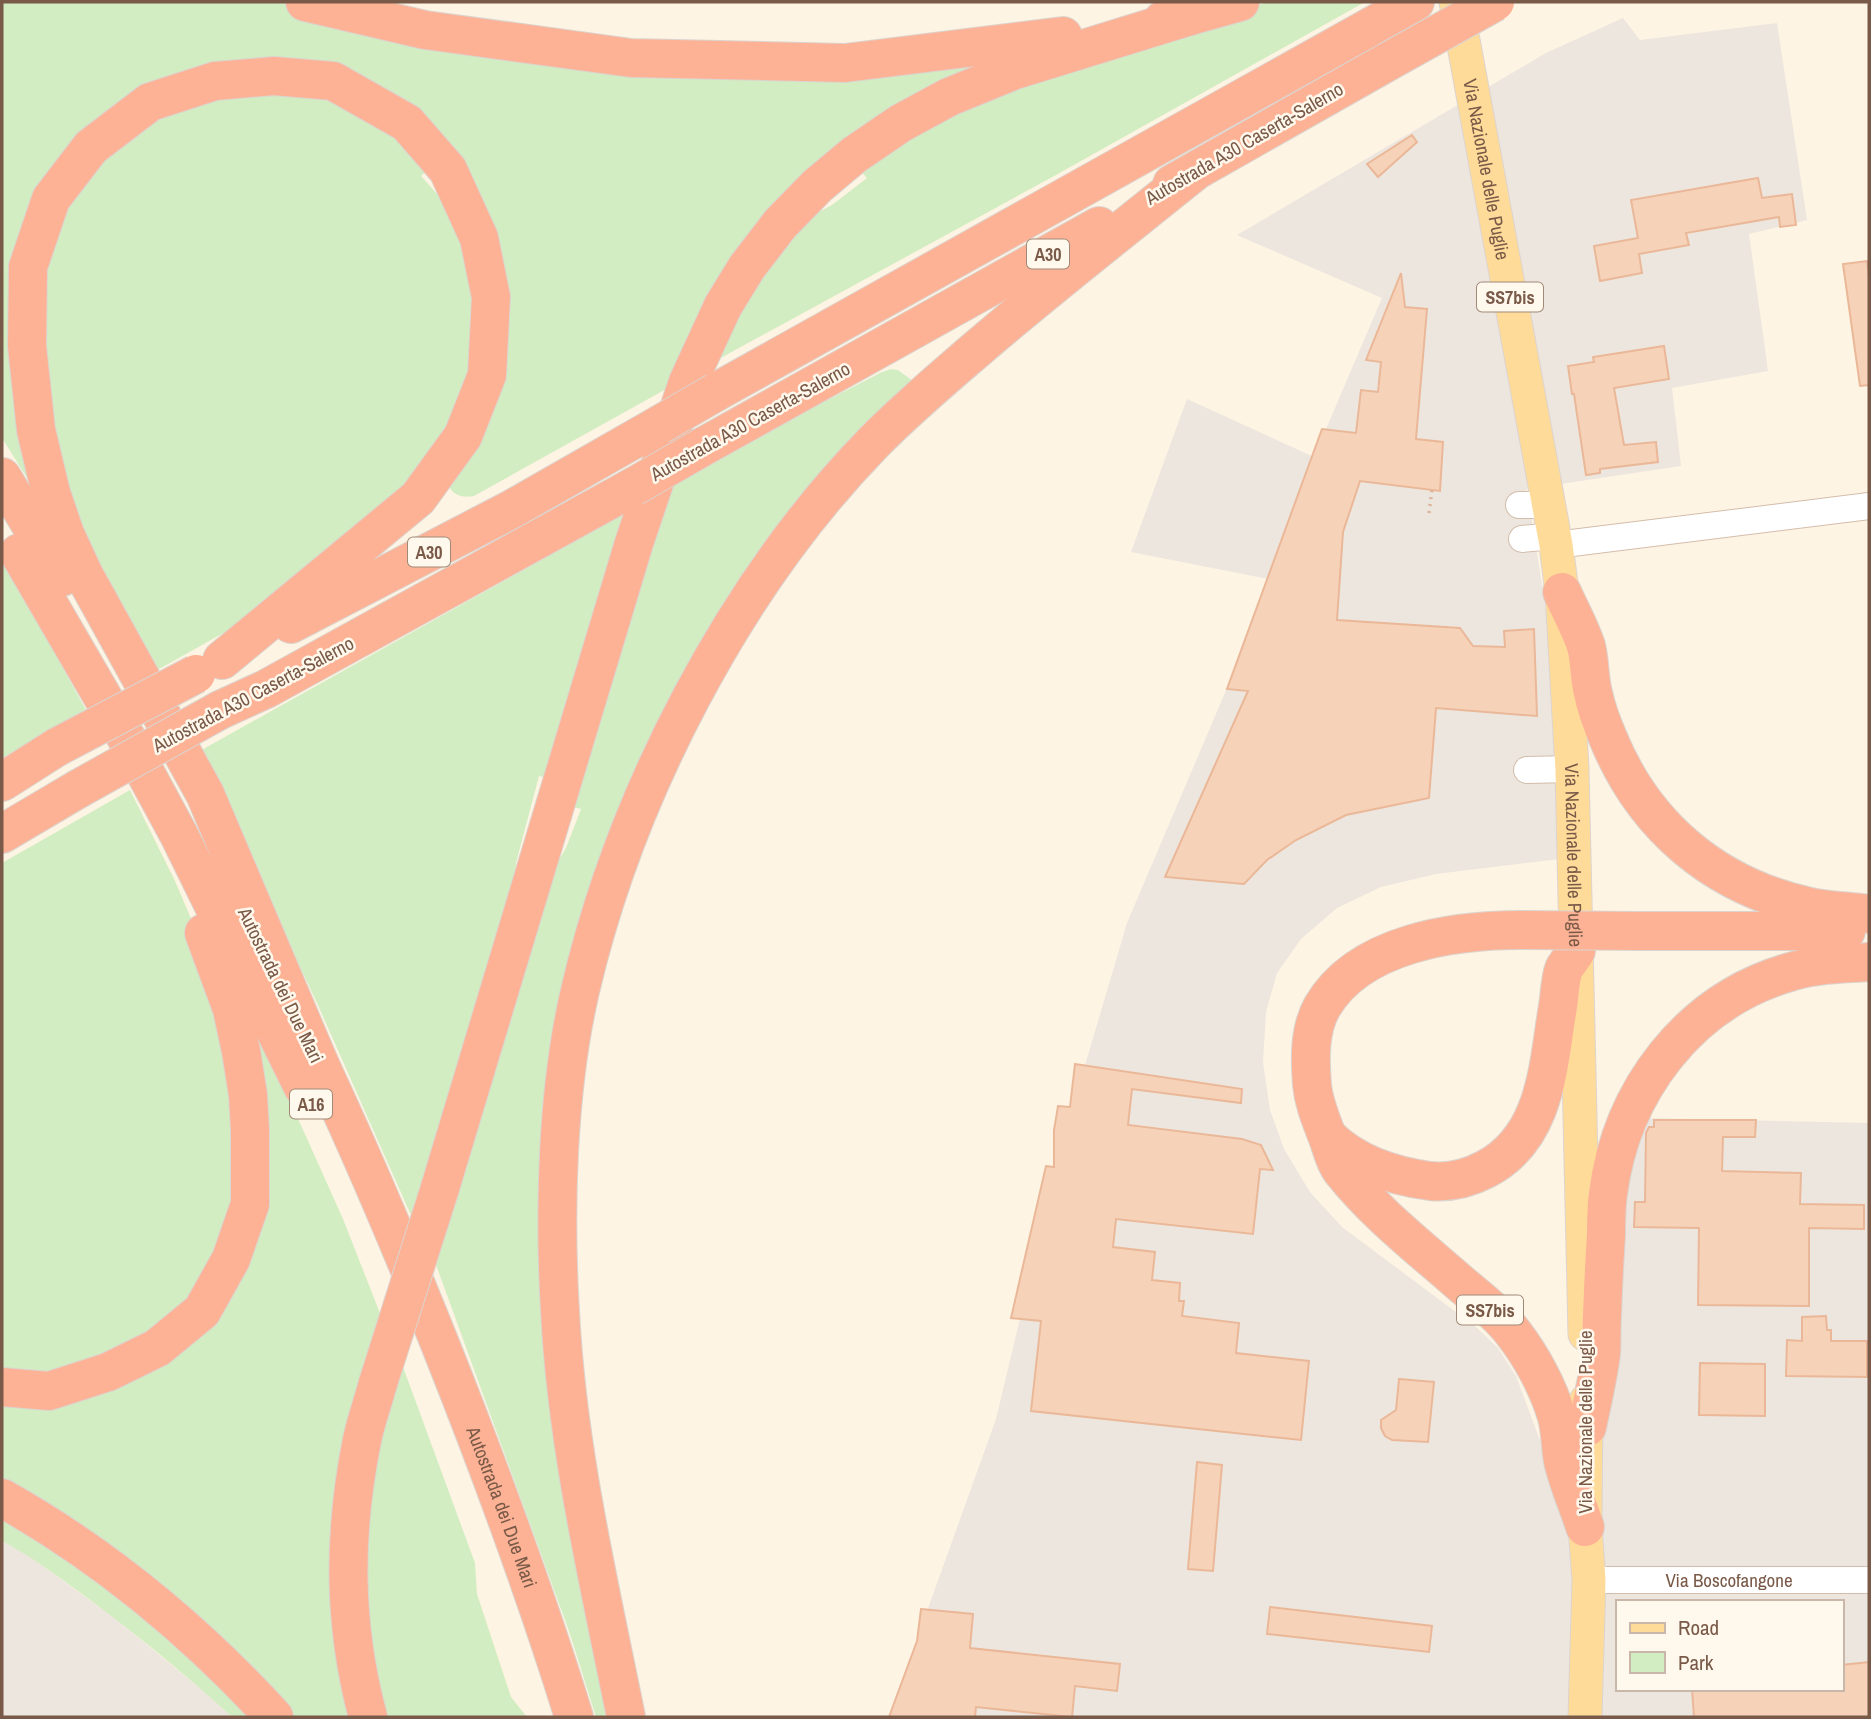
<svg xmlns="http://www.w3.org/2000/svg" width="1871" height="1719" font-family="'Archivo Narrow',sans-serif">
	<style>
		.industrial { fill: #ede6de; fill-rule: evenodd }
		.green { fill: #d2edc1 }
		.building { fill: #f6d2b9; stroke: #eab898; stroke-width: 2 }
		.lines { fill: none; stroke-linecap: round; stroke-linejoin: round }
		.minor-casing { stroke: #d3bdab; stroke-width: 28 }
		.major-casing { stroke: #dcd4cf; stroke-width: 35 }
		.highway-casing { stroke: #dcd4cf; stroke-width: 40 }
		.path { stroke: #dbb59c; stroke-width: 3.5; stroke-dasharray: 2 5; stroke-linecap: butt }
		.minor { stroke: #fff; stroke-width: 26 }
		.major { stroke: #ffdb9a; stroke-width: 33 }
		.highway { stroke: #fdb295; stroke-width: 38 }
		.highway-bridge-casing { stroke: #dcd4cf; stroke-width: 40; stroke-linecap: butt }
		.highway-bridge { stroke: #fdb295; stroke-width: 38 }
		.labels { text-anchor: middle; dominant-baseline: central; stroke-width: 5; stroke-linejoin: round; paint-order: stroke }
		.shield { fill: #fff8ec; stroke: #a18978; stroke-width: 2 }
		.shield-label { font-size: 18px; font-weight: bold; fill: #795947 }
		.street-label { font-size: 19px; fill: #795947; stroke: #fff8ec }
	</style>
	<rect width="100%" height="100%" fill="#fef4e4"/>
	<path class="industrial" d="M1623,18L1640,40L1777,23L1807,220L1749,234L1768,371L1672,388L1681,466L1527,489L1551,642L1560,859L1436,874L1381,887L1337,908L1301,939L1277,973L1266,1012L1263,1062L1270,1110L1284,1149L1310,1192L1342,1227L1476,1327L1498,1348L1516,1376L1544,1451L1599,1431L1626,1156L1643,1118L1869,1123V1717H889L996,1419L1062,1143L1127,923L1273,580L1131,552L1187,399L1314,457L1382,298L1237,235L1546,53ZM1617,1602H1841V1689H1617Z
		M2,1541L25,1553L113,1617L202,1690L232,1717H2Z"/>
	<path class="green" d="M2,2H292L431,33L1000,55L861,138L677,383L474,496C462,498 454,496 448,485L494,379L450,153L247,60L53,176L29,481L2,438Z
		M1268,2H1365L1056,175L706,366L745,289L813,215L832,205L867,178L856,166L927,119L1140,41Z
		M320,86L433,164L421,176L464,224L483,345L433,466L236,626L152,673L58,484L33,282L95,150L153,106Z
		M891,369L898,370L917,384L710,639L552,1121L617,1717H596L570,1634L431,1251L541,890L566,848L581,809L566,805L664,491L818,405L882,372Z
		M629,511L554,780L539,776L516,863L512,911L414,1222L317,1003L198,752Z
		M2,563L56,655L86,710L2,758Z
		M130,790L175,881L223,993L238,1218L177,1319L68,1374L2,1376V863Z
		M261,1036L343,1219L383,1321L357,1717H290L2,1486V1393H57L229,1285L252,1039Z
		M399,1356L475,1563L477,1594L511,1697L527,1717H378L369,1681L362,1514Z
		M2,1508L49,1536L263,1717H232C183,1672 131,1630 78,1591C53,1573 29,1555 2,1541Z"/>
	<path class="building" d="M1412,135L1417,142L1378,177L1367,164Z
		M1758,178L1762,198L1792,194L1796,225L1780,227L1779,217L1686,233L1689,245L1639,254L1642,273L1600,281L1594,246L1638,238L1631,200Z
		M1867,261L1869,276V385L1860,386L1843,264Z
		M1401,273L1405,307L1427,309L1416,439L1443,442L1440,491L1360,481L1343,532L1337,620L1460,628L1473,646L1505,647L1504,631L1534,629L1537,716L1436,708L1429,798L1346,815L1296,840L1267,860L1244,884L1165,877L1248,691L1227,689L1322,429L1356,433L1361,390L1378,392L1381,362L1366,360Z
		M1664,346L1669,379L1614,388L1624,445L1656,442L1658,462L1600,469V473L1586,475L1574,394H1572L1568,366L1594,362L1593,357Z
		M1075,1064L1242,1089L1241,1103L1132,1089L1128,1125L1242,1139L1261,1145L1273,1170L1260,1169L1253,1234L1116,1219L1113,1247L1155,1252L1152,1280L1180,1283L1179,1301H1184L1182,1316L1239,1323L1236,1353L1309,1361L1301,1440L1031,1411L1041,1321L1011,1318L1046,1166L1054,1167V1130L1058,1106L1070,1107Z
		M1654,1120H1756L1755,1137H1723L1722,1171L1801,1173L1800,1204L1864,1205V1229L1809,1228V1306L1698,1305L1699,1228L1634,1227L1635,1202H1645L1646,1133L1649,1127H1654Z
		M1826,1316L1827,1330H1831V1341H1867V1377L1786,1376L1787,1340L1802,1341V1317Z
		M1700,1363L1765,1364V1416L1699,1415Z
		M1399,1379L1434,1382L1428,1442L1392,1440L1385,1436L1381,1428V1420L1396,1410Z
		M1197,1462L1222,1465L1213,1571L1188,1569Z
		M1270,1607L1432,1626L1429,1652L1267,1634Z
		M921,1609L973,1614L970,1648L1120,1664L1117,1691L1075,1686L1072,1717L976,1707L975,1717H889L917,1641Z
		M1869,1662V1717H1694L1692,1689H1841V1665Z"/>
	<g class="lines">
		<defs>
			<g id="minor">
				<path d="M1519,505H1548"/>
				<path d="M1522,539L1554,536"/>
				<path d="M1556,545L1869,506"/>
				<path d="M1527,770L1572,769"/>
				<path id="s1" d="M1589,1580H1869"/>
			</g>
			<g id="major">
				<path id="s2" d="M1456,2L1556,545L1562,592L1572,769L1585,1334"/>
				<path d="M1585,1717L1589,1580L1585,1527L1586,1401"/>
			</g>
			<g id="highway">
				<path d="M305,2L425,30L631,58L845,63L1063,36"/>
				<path d="M1163,20L1190,16L1240,2"/>
				<path d="M1172,184L1389,61"/>
				<path d="M716,392L1415,2"/>
				<path d="M706,445L1099,226"/>
				<path d="M2,477L62,577"/>
				<path d="M19,553L127,739L179,835L303,1087"/>
				<path d="M1562,592C1570,610 1580,628 1586,646C1590,661 1589,678 1593,693C1596,708 1602,724 1608,738C1644,826 1714,885 1806,906C1826,911 1848,911 1869,914"/>
				<path d="M291,624L512,509L659,425"/>
				<path d="M222,660L418,498L463,436L487,375L491,297L479,238L448,170L407,123L333,81L274,76L215,81L150,102L91,147L51,199L28,267L27,346L36,430L51,493L65,534L84,575L205,794L323,1072"/>
				<path d="M220,710L266,689L633,487"/>
				<path d="M2,782L57,747"/>
				<path d="M2,834L78,789"/>
				<path d="M1521,930C1454,930 1359,943 1322,1007C1309,1030 1310,1060 1312,1085C1314,1105 1322,1122 1329,1141C1332,1150 1335,1162 1341,1170C1375,1213 1419,1247 1460,1283C1479,1299 1500,1315 1514,1334C1531,1356 1548,1387 1556,1414C1561,1429 1560,1446 1563,1461C1568,1483 1578,1505 1585,1527"/>
				<path d="M1638,931H1846"/>
				<path id="s3" d="M312,1048C358,1145 400,1244 440,1344C489,1467 535,1591 574,1717"/>
				<path d="M1329,1138C1356,1164 1393,1176 1430,1181C1450,1183 1469,1178 1486,1169C1547,1137 1548,1065 1558,1006C1560,994 1560,979 1564,969C1567,963 1573,957 1576,951"/>
				<path d="M440,1188L634,543L688,382L723,306L747,267L780,224L817,186L854,155L901,123L949,97L1015,70L1190,16"/>
				<path d="M2,1387L49,1391L108,1372L157,1348L202,1311L231,1259L250,1204V1130L248,1095L241,1051L232,1009L204,933"/>
				<path d="M1587,1427C1592,1403 1598,1378 1601,1354C1602,1341 1601,1329 1602,1316C1603,1290 1604,1263 1606,1236C1606,1222 1606,1208 1608,1194C1621,1091 1689,1001 1790,972C1815,964 1843,964 1869,962"/>
				<path d="M2,1498C105,1556 195,1631 274,1717"/>
				<path d="M368,1717C343,1624 343,1535 362,1440C366,1421 373,1402 378,1383"/>
				<path d="M626,1717C599,1583 567,1449 560,1311C554,1210 557,1090 580,991C625,797 733,587 872,444C905,410 942,379 978,348C1048,288 1121,231 1193,173"/>
			</g>
		</defs>
		<use href="#minor" class="minor-casing"/>
		<use href="#major" class="major-casing"/>
		<use href="#highway" class="highway-casing"/>
		<path class="path" d="M1429,513L1432,490"/>
		<use href="#minor" class="minor"/>
		<use href="#major" class="major"/>
		<use href="#highway" class="highway"/>
		<defs>
			<path id="highway-bridge" d="M1389,61L1495,2
				M659,425L716,392
				M633,487L706,445
				M57,747L196,674
				M78,789L220,710
				M1521,930L1638,931
				M378,1383L440,1188"/>
		</defs>
		<use href="#highway-bridge" class="highway-bridge-casing"/>
		<use href="#highway-bridge" class="highway-bridge"/>
	</g>
	<g class="labels">
		<g class="shield">
			<rect x="1027" y="239.5" width="42" height="29" rx="5"/>
			<rect x="1477" y="282.5" width="66" height="29" rx="5"/>
			<rect x="408" y="537.5" width="42" height="29" rx="5"/>
			<rect x="290" y="1089.5" width="42" height="29" rx="5"/>
			<rect x="1457" y="1295.5" width="66" height="29" rx="5"/>
		</g>
		<g class="shield-label">
			<text x="1048" y="254">A30</text>
			<text x="1510" y="297">SS7bis</text>
			<text x="429" y="552">A30</text>
			<text x="311" y="1104">A16</text>
			<text x="1490" y="1310">SS7bis</text>
		</g>
		<g class="street-label">
			<text transform="translate(1244 143) rotate(-30)">Autostrada A30 Caserta-Salerno</text>
			<text stroke="none"><textPath href="#s2" startOffset="170">Via Nazionale delle Puglie</textPath></text>
			<text transform="translate(750 421) rotate(-29)">Autostrada A30 Caserta-Salerno</text>
			<text transform="translate(253 694) rotate(-28)">Autostrada A30 Caserta-Salerno</text>
			<text stroke="none"><textPath href="#s2" startOffset="863">Via Nazionale delle Puglie</textPath></text>
			<text transform="translate(281 985) rotate(64)">Autostrada dei Due Mari</text>
			<text transform="translate(1585 1422) rotate(-90)">Via Nazionale delle Puglie</text>
			<text stroke="none"><textPath href="#s3" startOffset="497">Autostrada dei Due Mari</textPath></text>
			<text stroke="none"><textPath href="#s1" startOffset="140">Via Boscofangone</textPath></text>
		</g>
	</g>
	<rect width="1871" height="1719" fill="none" stroke="#795947" stroke-width="7"/>
	<rect x="1616" y="1600" width="228" height="91" fill="#fff8ec" stroke="#c9b8aa" stroke-width="2"/>
	<rect x="1630" y="1623" width="35" height="10" fill="#ffdb9a" stroke="#c9b8aa" stroke-width="2"/>
	<text x="1678" y="1635" font-size="21" fill="#795947">Road</text>
	<rect x="1630" y="1652" width="35" height="21" fill="#d2edc1" stroke="#c9b8aa" stroke-width="2"/>
	<text x="1678" y="1670" font-size="21" fill="#795947">Park</text>
</svg>
